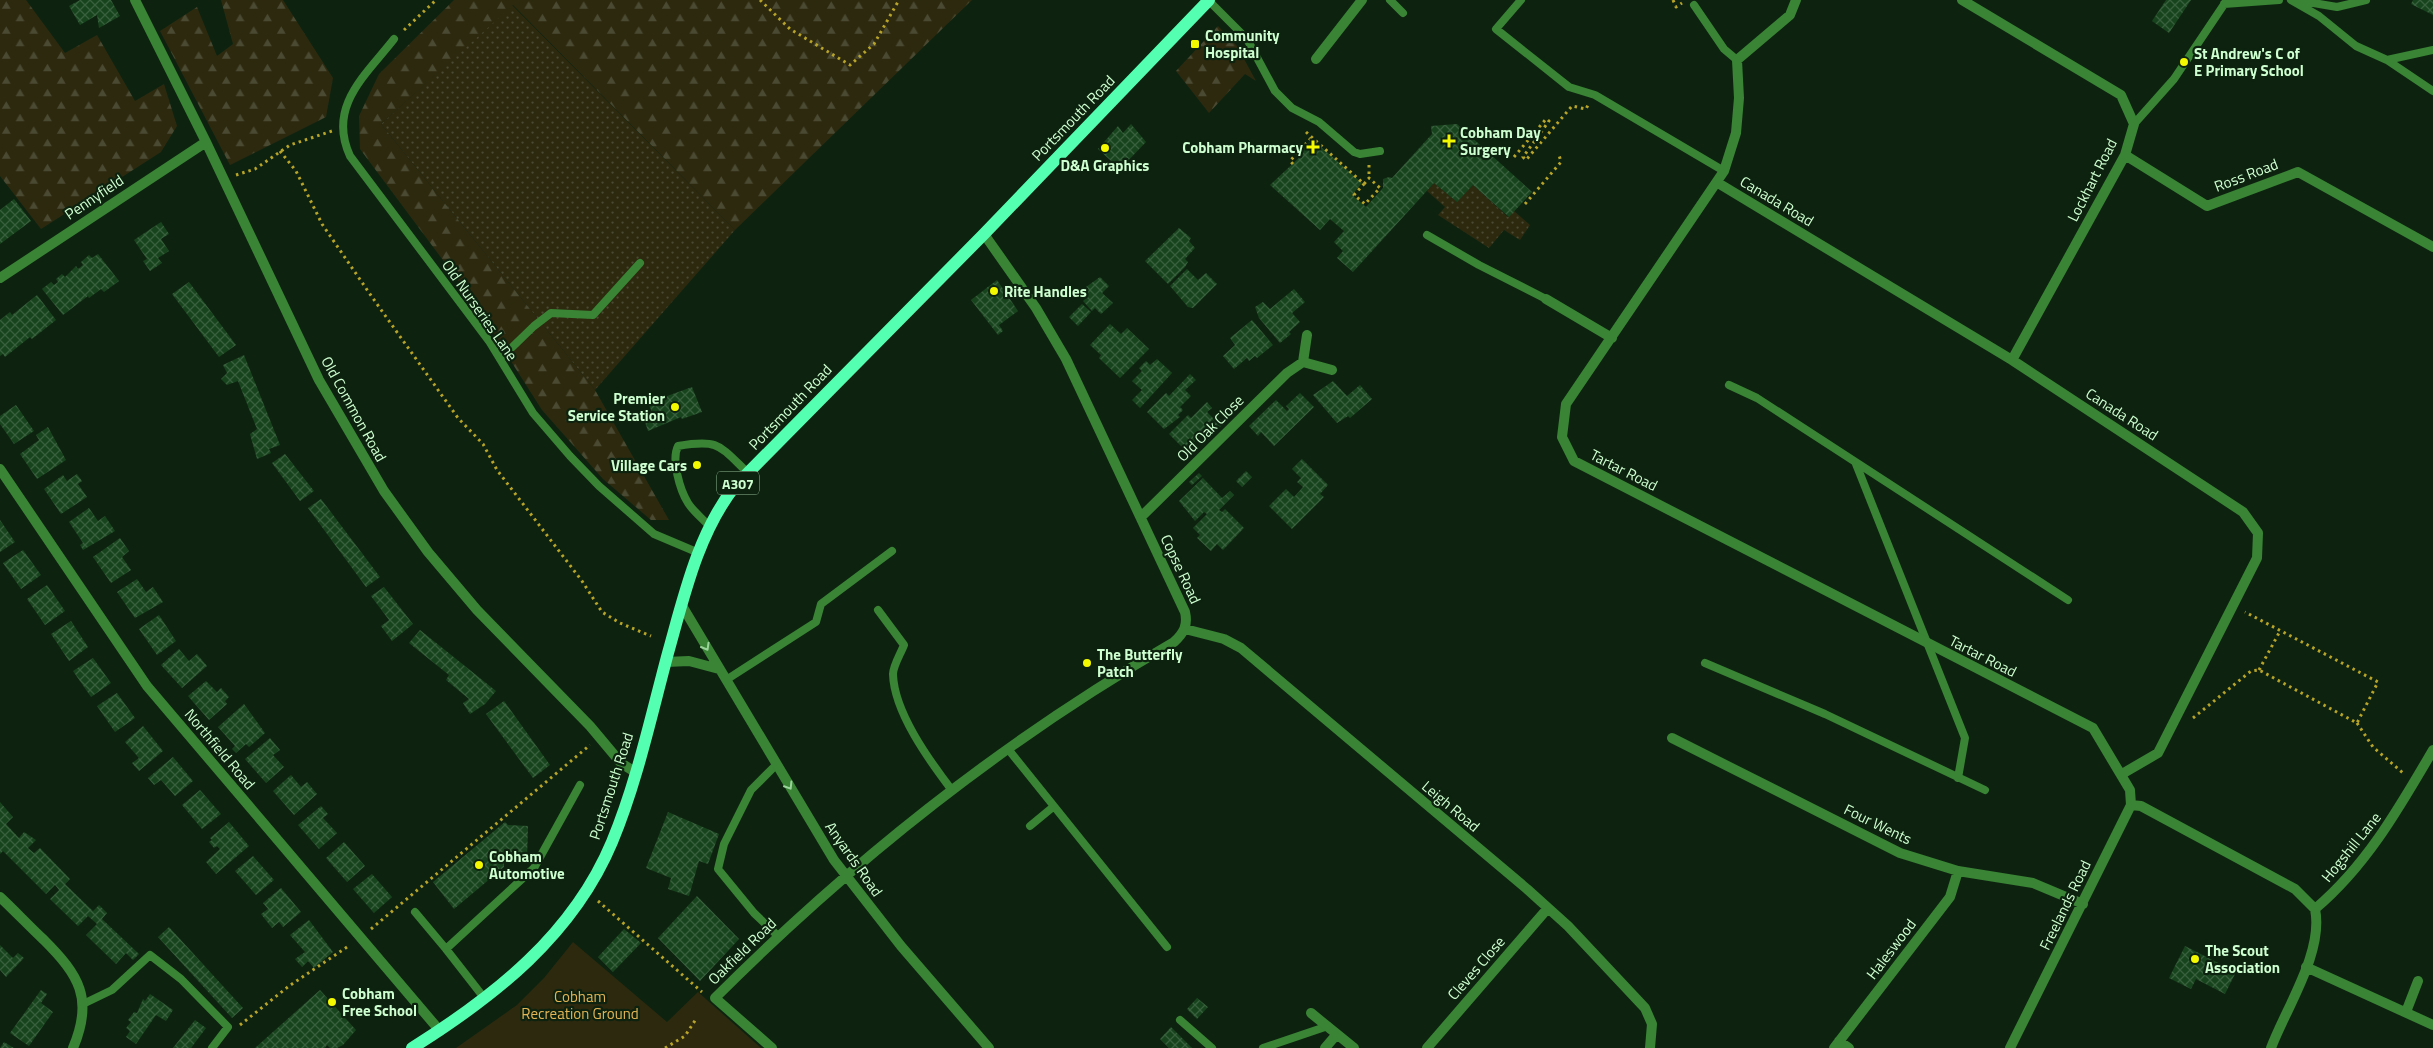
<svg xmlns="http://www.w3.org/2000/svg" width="2433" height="1048" font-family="'Titillium Web',sans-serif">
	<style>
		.grass { fill: url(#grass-dots) }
		.forest { fill: url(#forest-firs) }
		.park { fill: #2d290f }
		.building { fill: url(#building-cross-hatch) }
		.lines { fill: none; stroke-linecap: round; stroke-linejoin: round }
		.path { stroke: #b8a429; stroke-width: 3; stroke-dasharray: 2.5 4; stroke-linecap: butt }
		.lane { stroke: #398435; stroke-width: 8 }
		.street { stroke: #398435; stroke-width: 10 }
		.primary { stroke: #55ffb2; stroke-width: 12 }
		.oneway { stroke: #9ad49a }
		.poi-dot { fill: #f4f900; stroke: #0d230f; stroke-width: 2 }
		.labels { text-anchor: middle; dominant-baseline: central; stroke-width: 4.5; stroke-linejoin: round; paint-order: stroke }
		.shield { fill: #0d230f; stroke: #94bd96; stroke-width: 1 }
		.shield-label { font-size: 14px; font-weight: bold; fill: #ceffd0 }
		.poi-label { font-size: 15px; font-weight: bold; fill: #ceffd0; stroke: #0d230f; text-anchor: start }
		.street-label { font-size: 15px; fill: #ceffd0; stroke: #0d230f }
		.park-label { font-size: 15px; fill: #e4b555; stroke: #0d230f }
	</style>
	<defs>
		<pattern id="grass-dots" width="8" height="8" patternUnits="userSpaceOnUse" patternTransform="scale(1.25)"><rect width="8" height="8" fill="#2d290f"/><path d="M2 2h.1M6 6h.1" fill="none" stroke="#4a4931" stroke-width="1.8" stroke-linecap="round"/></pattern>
		<pattern id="forest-firs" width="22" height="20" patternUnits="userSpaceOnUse" patternTransform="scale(1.25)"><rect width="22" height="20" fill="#2d290f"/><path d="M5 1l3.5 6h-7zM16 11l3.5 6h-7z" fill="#4a4931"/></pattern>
		<pattern id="building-cross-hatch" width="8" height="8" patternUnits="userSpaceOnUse" patternTransform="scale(1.25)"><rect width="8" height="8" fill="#18441d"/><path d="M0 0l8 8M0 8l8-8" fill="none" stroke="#38603d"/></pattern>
	</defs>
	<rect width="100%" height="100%" fill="#0d230f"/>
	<path class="grass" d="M512,5L735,230L595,390L381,124Z
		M1434,183L1457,202L1473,185L1508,217L1514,211L1530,225L1520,240L1504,230L1489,248L1438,215L1445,207L1427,191Z"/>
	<path class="forest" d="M0,0H26L65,53L97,35L135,101L164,84L177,126L161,152L41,229L0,176Z
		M221,0H283L333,78L326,117L230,165L160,31L197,7L217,56L233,44Z
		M454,0H972L735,230L513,5L381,124L595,390L669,520H651L603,479L542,410L469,295L360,149L359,116L379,74Z
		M1218,26L1237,46L1256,81L1245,74L1209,113L1176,71Z"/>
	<path class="park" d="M573,942L667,1022L698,992L761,1048H456L517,1005L544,978Z"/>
	<path class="building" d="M80,0H111L120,16L99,28L97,15L80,25L69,6Z
		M2166,0H2191L2169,33L2152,21Z
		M2413,0H2433V15L2411,4Z
		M1131,124L1146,142L1120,169L1098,149L1118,126L1123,133Z
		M1457,124L1532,192L1509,217L1473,185L1457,202L1434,183L1353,272L1337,258L1343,251L1334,242L1344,231L1330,219L1320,230L1270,185L1301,156L1299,154L1312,139L1362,183L1352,195L1366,207L1383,188V179L1389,177L1392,178L1432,134L1431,126Z
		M14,199L31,221L0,244V210Z
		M161,222L169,234L161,239L169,251L158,258L162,263L150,271L143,261L147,259L134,240Z
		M1179,228L1191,238L1189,241L1195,248L1185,259L1188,262L1185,267L1168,284L1145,261Z
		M98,254L119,281L104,292L101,289L89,298L88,296L63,315L42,289L51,282L54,285L58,282L56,279L62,274L65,277L76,266L78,269L83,265L81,262L89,255L92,258Z
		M1187,269L1198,280L1206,273L1217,284L1193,308L1188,307L1170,286Z
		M1100,277L1109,286L1102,293L1113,303L1101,314L1095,308L1092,311L1083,301L1086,298L1079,292Z
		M997,280L1018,311L999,325L1003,331L998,335L971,300Z
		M189,282L236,345L219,357L172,294Z
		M1294,289L1305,302L1292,313L1300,322L1289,332L1291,334L1280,343L1259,318L1255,307L1263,302L1270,309Z
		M37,295L56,320L32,339L30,337L5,357L3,354L0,356V320L10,312L12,315Z
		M1082,304L1091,312L1078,326L1069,317Z
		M1252,320L1273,345L1257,358L1255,356L1249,361L1247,358L1234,369L1223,356L1235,345L1230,338Z
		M1110,324L1121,334L1127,328L1149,349L1120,378L1099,358L1101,355L1090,345Z
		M244,355L280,445L269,449L271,453L257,459L250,434L257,429L238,381L227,385L221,379L227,373L223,365Z
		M1157,359L1172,373L1140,408L1132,400L1142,390L1132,381L1142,371L1139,368L1146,361L1150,365Z
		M1190,374L1196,380L1185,390L1191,396L1180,407L1183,410L1178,415L1180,417L1164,429L1147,412L1166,393L1169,396Z
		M1333,381L1347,396L1360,385L1372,399L1350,418L1348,416L1337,423L1313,395Z
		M692,387L702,412L682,419L681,417L648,431L643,416L652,412L648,403Z
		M1300,393L1314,407L1274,446L1261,432L1258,436L1249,426L1276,400L1287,411L1289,409L1286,406Z
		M1207,402L1212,408L1207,412L1213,418L1216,415L1224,423L1208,440L1202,434L1186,451L1169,434L1188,415L1191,418Z
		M16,405L34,431L14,444L0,424V416Z
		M48,427L66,460L37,479L20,454L39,440L36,435Z
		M285,454L314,491L300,501L272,463Z
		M1302,459L1328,485L1320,494L1324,497L1292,529L1269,506L1286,489L1294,497L1303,487L1297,482L1301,478L1292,469Z
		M1246,471L1252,477L1242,487L1236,481Z
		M1199,473L1202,476L1192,485L1189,482Z
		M77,474L82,481L78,484L87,497L61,514L44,489L63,475L67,481Z
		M1203,478L1222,498L1230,491L1234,495L1219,510L1222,512L1225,509L1244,528L1223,550L1217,544L1211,551L1197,538L1200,535L1193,528L1207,514L1204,512L1195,521L1179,501Z
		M321,499L380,577L366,587L308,508Z
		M89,508L98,521L105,516L115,531L83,550L80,545L83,543L69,522Z
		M0,520L15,542L0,552Z
		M120,538L129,551L122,557L131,570L111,583L93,557Z
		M23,550L41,575L21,589L3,563Z
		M137,579L146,592L153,587L163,602L135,618L117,592Z
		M47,585L65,611L45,625L27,599Z
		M384,587L413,624L392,641L381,626L389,620L371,596Z
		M159,615L176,641L157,655L139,629Z
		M71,621L88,647L69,661L51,634Z
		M420,630L496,691L485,704L470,714L463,703L469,699L446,680L449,675L409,643Z
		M179,649L189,661L197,654L207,666L182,688L161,665Z
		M93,658L111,683L91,697L73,671Z
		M206,681L217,692L221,688L229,697L225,701L227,704L209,720L188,696Z
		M117,693L135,718L115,732L97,706Z
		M504,701L550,765L533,778L486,714Z
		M244,704L265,733L249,747L246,744L236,753L232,749L235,746L218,727Z
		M143,726L163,751L139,771L132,763L139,758L125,742Z
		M270,738L280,750L273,755L284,767L266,783L245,759Z
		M173,757L193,781L175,796L161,780L154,785L148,778Z
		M291,775L301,787L307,782L317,794L294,815L273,791Z
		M200,790L221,814L202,829L182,805Z
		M0,802L13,817L6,824L19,838L24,832L36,840L28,848L34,853L40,848L70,879L65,884L93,911L99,905L107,913L102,919L139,954L133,960L126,953L116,964L86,935L97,924L88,916L78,926L50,899L59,890L55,885L46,894L3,851L0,854Z
		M321,806L328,814L323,818L337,833L319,849L298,825Z
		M668,812L719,834L708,864L699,861L689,896L668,889L671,878L646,868Z
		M229,822L249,846L216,874L206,862L220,849L217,846L214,848L209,842L212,840L210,838Z
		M505,822L508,825L528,826L527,860L509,859L504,863V867L454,909L433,882Z
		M344,842L365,866L347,882L326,858Z
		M253,856L274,880L256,895L235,871Z
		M372,874L392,897L374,913L353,889Z
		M281,888L301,912L283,927L279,922L272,928L261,914L268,909L263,903Z
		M697,896L739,939L700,981L658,938Z
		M309,920L333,952L314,968L308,961L302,967L295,959L305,952L290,935Z
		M169,927L243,1008L232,1018L158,937Z
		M624,929L641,943L613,972L598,957Z
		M0,945L13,958L18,953L24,958L6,977L0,970Z
		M2185,946L2236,972L2225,994L2196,979L2191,989L2169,978Z
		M41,990L47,994L41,1003L53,1012L29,1046L10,1033Z
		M320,990L356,1030L343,1045L337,1048H330L327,1045L325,1048H255Z
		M150,994L173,1010L166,1021L156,1015L136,1044L126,1037L130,1031L126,1028L131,1022L128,1020L134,1012L137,1013L143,999L145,1001Z
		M1197,998L1208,1007L1197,1019L1187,1009Z
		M195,1020L206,1028L191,1048H173Z
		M1171,1027L1192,1048H1169L1160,1039Z
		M4,1042L14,1048H0Z"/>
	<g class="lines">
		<path class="path" d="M760,0L790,29L850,65L874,44L899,0
			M1673,0L1676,7L1682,3
			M404,30L436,0
			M1306,132L1364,184L1369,178L1380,188L1365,204L1354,195L1364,184
			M280,151L296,171L322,224L372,297L458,418L483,444L497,470L582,581L602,612L620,623L651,636
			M1514,157L1546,119L1549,121L1523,157L1526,160L1572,106L1586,109L1588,105
			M1293,164L1290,161L1312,137
			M1369,165V178
			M236,175L255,169L290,145L332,131
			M1525,204L1561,162L1559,155
			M2259,670L2280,631
			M2193,718L2251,671L2259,670L2357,723L2378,682L2245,612
			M2357,723L2373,747L2403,773
			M598,901L702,992
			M371,929L590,745
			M240,1025L289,986L350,945
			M665,1048L685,1036L696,1019"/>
		<path class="lane" d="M1390,0L1403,13
			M1521,0L1496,29L1569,87L1595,95L1724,171
			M2291,0L2319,16L2356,46L2387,60L2433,50
			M2296,0L2337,7L2366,0
			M1209,1L1247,39L1275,91L1292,108L1319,122L1354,152L1360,154L1380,151
			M2224,4L2279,0
			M1694,5L1724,49L1737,60
			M394,39C366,75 327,106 350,156L489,341L533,413L570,456L599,486L654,534L699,553
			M2387,60L2433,91
			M2134,124L2174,79L2227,0
			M1427,235L1479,265L1546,299
			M500,359L534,326L551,313L593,315L640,263
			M1729,385L1757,398L2068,600
			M1856,464L1965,738L1958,778
			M710,527C703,519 693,511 688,503C680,490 671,460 678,446C719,439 719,445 748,473
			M878,610L904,645C901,653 893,666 893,674C894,712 929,760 951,789
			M1705,663L1825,714L1985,790
			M726,680L816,622L821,604L892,551
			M1008,749L1167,947
			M776,765L751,790L724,844L718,869L754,913L778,936
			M1030,826L1053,807
			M415,912L446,949
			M485,999L446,949L534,868L580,785
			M83,1004L112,990L150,955L181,979L228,1027L212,1048
			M1180,1020L1212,1048
			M1263,1048L1328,1026"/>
		<path class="street" d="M135,0L206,142L319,380L384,491L428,552L477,610L590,726L621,763L635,772
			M1796,0L1790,15L1737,60L1739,98L1736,133L1724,171L1566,404L1562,437L1574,461L2093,728L2130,790L2131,805L2010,1048
			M1962,0L2121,95L2134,124L2125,155L2012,360
			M1316,59L1362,0
			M2125,155L2207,206L2298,172L2433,247
			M1718,183L2012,360L2243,512L2258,533L2257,558L2158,753L2122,774
			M0,278L206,142
			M1546,299L1612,338
			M1303,362L1332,370
			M0,469L147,686L440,1031
			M1141,517L1287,373L1303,362L1307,335
			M681,604L834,860L901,946L989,1048
			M1185,629L1224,639L1241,648L1527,889L1568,926L1645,1008L1652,1024L1650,1048
			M666,662L689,661L719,669
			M1672,738L1900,853L1958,871L2033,883L2083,904
			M2131,805L2141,806L2295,889L2315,909
			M0,897C15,911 29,926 44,940C79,975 94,999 73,1048
			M2306,967L2433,1025
			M2406,1012L2418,981
			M1311,1013L1354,1048
			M1839,1041L1849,1048
			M772,1048L715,998C852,861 1006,739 1174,642C1184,633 1188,625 1185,612L1066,359L1036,308L984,234
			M1325,1048L1337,1034
			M1427,1048L1548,908
			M1834,1048L1950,897L1958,871
			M2271,1048C2286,1008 2324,952 2315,909C2367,865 2399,808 2433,750"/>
		<path class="primary" d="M412,1048C495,996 573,935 612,842C637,782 651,716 668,653C684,596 698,533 735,486L984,234L1209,0"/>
	</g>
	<defs><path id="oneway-chevron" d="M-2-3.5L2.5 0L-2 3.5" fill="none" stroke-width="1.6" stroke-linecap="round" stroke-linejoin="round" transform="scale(1.25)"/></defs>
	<g class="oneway">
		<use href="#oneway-chevron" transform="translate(706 647) rotate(60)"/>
		<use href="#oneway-chevron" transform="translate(789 786) rotate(58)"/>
	</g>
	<g class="poi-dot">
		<rect x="1190" y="39" width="10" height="10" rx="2.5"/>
		<circle cx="2184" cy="62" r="5"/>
		<path d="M1446.5 133.5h5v5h5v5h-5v5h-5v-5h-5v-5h5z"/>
		<path d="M1310.5 139.5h5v5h5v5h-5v5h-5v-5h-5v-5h5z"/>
		<circle cx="1105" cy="148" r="5"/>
		<circle cx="994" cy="291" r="5"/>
		<circle cx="675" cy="407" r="5"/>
		<circle cx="697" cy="465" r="5"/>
		<circle cx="1087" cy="663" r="5"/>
		<circle cx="479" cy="865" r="5"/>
		<circle cx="2195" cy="959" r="5"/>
		<circle cx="332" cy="1002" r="5"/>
	</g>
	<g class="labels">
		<rect class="shield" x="717" y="471.5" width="42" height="23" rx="4"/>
		<g class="shield-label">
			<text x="738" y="483">A307</text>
		</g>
		<g class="poi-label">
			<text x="1205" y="35">Community<tspan x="1205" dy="17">Hospital</tspan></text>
			<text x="2194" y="53">St Andrew's C of<tspan x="2194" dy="17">E Primary School</tspan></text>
			<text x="1460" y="132">Cobham Day<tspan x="1460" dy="17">Surgery</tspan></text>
			<text x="1303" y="147" text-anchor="end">Cobham Pharmacy</text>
			<text x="1105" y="165" text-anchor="middle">D&amp;A Graphics</text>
			<text x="1004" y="291">Rite Handles</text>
			<text x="665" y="398" text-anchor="end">Premier<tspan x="665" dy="17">Service Station</tspan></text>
			<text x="687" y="465" text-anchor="end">Village Cars</text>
			<text x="1097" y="654">The Butterfly<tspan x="1097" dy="17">Patch</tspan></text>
			<text x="489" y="856">Cobham<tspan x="489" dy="17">Automotive</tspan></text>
			<text x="2205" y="950">The Scout<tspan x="2205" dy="17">Association</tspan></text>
			<text x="342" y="993">Cobham<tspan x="342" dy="17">Free School</tspan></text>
		</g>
		<g class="street-label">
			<text transform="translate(1073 118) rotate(-46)">Portsmouth Road</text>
			<text transform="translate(2246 175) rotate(-21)">Ross Road</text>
			<text transform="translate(2092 180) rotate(-63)">Lockhart Road</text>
			<text transform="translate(94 197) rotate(-34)">Pennyfield</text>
			<text transform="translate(1777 201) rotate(31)">Canada Road</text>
			<text transform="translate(480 310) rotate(55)">Old Nurseries Lane</text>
			<text transform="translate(790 407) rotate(-46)">Portsmouth Road</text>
			<text transform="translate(354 409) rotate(61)">Old Common Road</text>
			<text transform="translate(2122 414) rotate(33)">Canada Road</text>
			<text transform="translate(1210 428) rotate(-45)">Old Oak Close</text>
			<text transform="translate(1624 470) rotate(27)">Tartar Road</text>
			<text transform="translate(1181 569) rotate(65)">Copse Road</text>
			<text transform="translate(1983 656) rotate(27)">Tartar Road</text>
			<text transform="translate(220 749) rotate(50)">Northfield Road</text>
			<text transform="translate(611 786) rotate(-72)">Portsmouth Road</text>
			<text transform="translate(1451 806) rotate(40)">Leigh Road</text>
			<text transform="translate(1878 824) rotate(26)">Four Wents</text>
			<text transform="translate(2351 847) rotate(-51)">Hogshill Lane</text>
			<text transform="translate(854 859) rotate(55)">Anyards Road</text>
			<text transform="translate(2065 905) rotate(-64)">Freelands Road</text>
			<text transform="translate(1891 949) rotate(-53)">Haleswood</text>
			<text transform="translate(742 951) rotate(-44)">Oakfield Road</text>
			<text transform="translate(1476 968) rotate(-49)">Cleves Close</text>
		</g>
		<g class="park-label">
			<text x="580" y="996">Cobham<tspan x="580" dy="17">Recreation Ground</tspan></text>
		</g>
	</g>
</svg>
